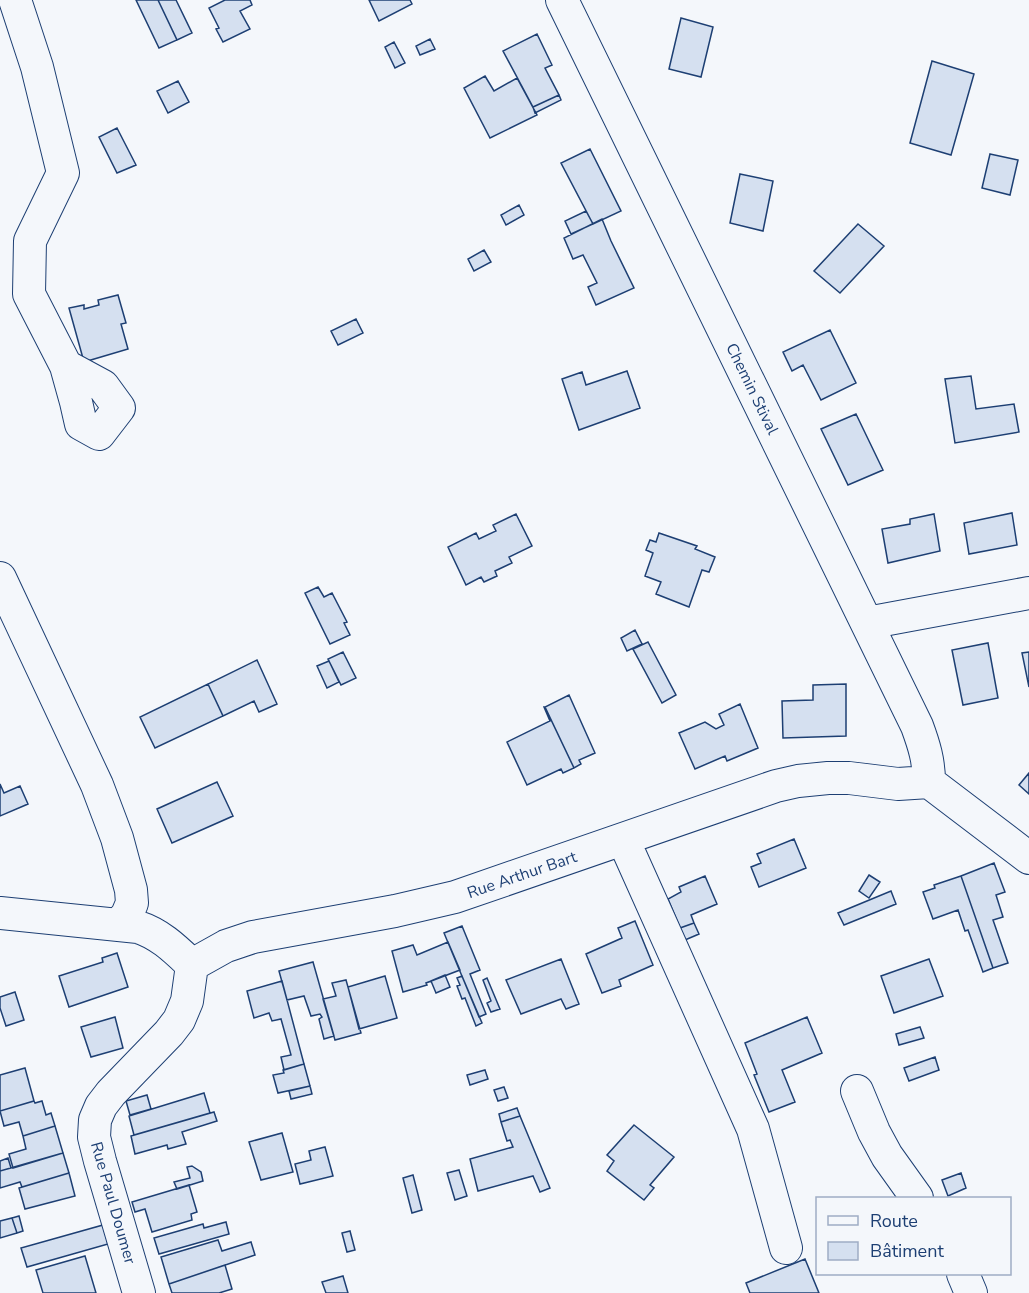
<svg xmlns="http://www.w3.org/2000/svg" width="1029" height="1293" font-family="'Nunito Sans',sans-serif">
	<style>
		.building { fill: #d5e0f0; stroke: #1d3f73; stroke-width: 1.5 }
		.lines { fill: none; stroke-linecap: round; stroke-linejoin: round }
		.minor-casing { stroke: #1d3f73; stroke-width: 34 }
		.minor { stroke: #f4f7fb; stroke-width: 32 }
		.labels { text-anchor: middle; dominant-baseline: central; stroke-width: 4.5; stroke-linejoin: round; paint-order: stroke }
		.street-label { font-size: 16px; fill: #1d3f73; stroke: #f4f7fb }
	</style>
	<rect width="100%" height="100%" fill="#f4f7fb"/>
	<path class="building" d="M136,0H158L177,40L159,48Z
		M158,0H176L192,33L177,40Z
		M225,0H250L252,5L240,11L250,29L223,42L216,29L219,28L209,8Z
		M369,0H410L412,4L379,21Z
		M681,18L713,27L701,77L669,69Z
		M537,34L552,65L545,68L559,95L533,107L503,51Z
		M430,39L435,49L420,55L416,46Z
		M394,42L405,63L395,68L385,47Z
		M932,61L974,74L951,155L910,143Z
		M485,76L494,91L517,78L537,115L490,138L464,88Z
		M178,81L189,102L168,113L157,91Z
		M559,95L561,100L535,113L533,107Z
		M117,128L136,165L117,173L99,137Z
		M590,149L621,211L593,224L561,163Z
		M990,154L1018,160L1010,195L982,188Z
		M740,174L773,181L763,231L730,223Z
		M519,205L524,215L506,225L501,215Z
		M586,211L593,224L571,234L565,221Z
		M602,219L611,241L634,288L596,305L588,287L597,283L583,255L573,259L564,238Z
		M858,224L884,246L840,293L814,271Z
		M484,250L491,262L474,271L468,259Z
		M118,295L126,323L121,324L128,349L84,362L69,308L84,305V309L99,305L98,300Z
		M356,319L363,333L338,345L331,331Z
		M830,330L856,383L821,400L803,365L792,371L783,352Z
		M627,371L640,408L579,430L562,379L582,372L586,385Z
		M971,376L976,409L1014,404L1019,432L955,443L945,379Z
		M856,414L883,470L848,485L821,429Z
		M1012,513L1017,545L969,554L964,523Z
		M516,514L532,546L509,557L512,563L495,571L497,576L484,582L481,577L466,585L448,547L476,533L479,539L496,531L493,525Z
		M934,514L940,551L888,563L882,529L910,524V519Z
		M659,533L697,546L695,549L715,557L709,572L702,570L689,607L656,594L661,582L645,576L653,553L646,550L650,540L656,542Z
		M318,587L324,597L332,593L347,622L344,623L350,635L330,644L305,593Z
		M635,630L642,644L627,651L621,638Z
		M648,642L676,695L662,703L633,649Z
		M988,643L998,698L963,705L952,650Z
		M343,652L356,678L341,685L328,659Z
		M1029,652V687L1022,653Z
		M257,660L277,704L259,712L254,701L223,716L208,684Z
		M329,661L339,682L327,688L317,666Z
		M208,684L223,716L155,748L140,717Z
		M846,684V736L783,738L782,701L813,700V685Z
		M569,695L595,753L579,760L581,764L574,768L545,707Z
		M740,704L758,748L727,761L725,756L695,769L679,733L705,722L716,729L724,725L719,714Z
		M544,707H545L574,768L563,773L561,769L527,785L507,742L550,721Z
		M1029,773V794L1019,785Z
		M217,782L233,816L172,843L157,809Z
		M0,784L4,793L20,786L28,804L0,816Z
		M794,839L806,868L759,887L751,867L761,863L757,854Z
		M994,863L1005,892L996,895L1003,917L993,920L1008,963L993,968L961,876Z
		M869,875L880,882L869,898L859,891Z
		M705,876L717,904L691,915L694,923L680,928L668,899L681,892L679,887Z
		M961,876L993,968L983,972L968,930L965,931L958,910L933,919L923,892L935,888L934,885Z
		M891,891L896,904L844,925L838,913Z
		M635,921L653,965L619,980L621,986L602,993L586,954L622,938L618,928Z
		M694,923L699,934L685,940L680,928Z
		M462,926L480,970L470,974L486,1014L479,1017L444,933Z
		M448,942L460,970L426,983L427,985L403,992L392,951L413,945L417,955Z
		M117,953L128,987L69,1007L59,976L103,962L102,958Z
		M561,959L579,1004L566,1009L561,999L521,1014L506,980Z
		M929,959L943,996L894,1013L881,976Z
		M313,962L334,1036L324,1039L319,1019L322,1017L320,1014L311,1016L304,996L287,1000L279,971Z
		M445,975L450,987L436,993L431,981Z
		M385,976L397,1018L359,1029L348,987Z
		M462,976L482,1023L476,1026L465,998L462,999L457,986L460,985L457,978Z
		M487,978L500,1009L491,1012L487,1003L491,1001L483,980Z
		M346,980L361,1033L335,1040L323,999L336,996L332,983Z
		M282,981L304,1064L284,1070L281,1057L291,1055L281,1019L272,1021L269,1013L254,1018L247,991Z
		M15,992L24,1020L6,1026L0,1008V997Z
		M115,1017L123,1048L91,1057L81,1027Z
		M807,1017L822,1053L782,1070L795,1102L769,1112L754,1075L757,1074L745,1043Z
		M920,1027L924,1038L899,1045L896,1034Z
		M935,1057L939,1070L909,1081L904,1068Z
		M304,1064L310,1086L278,1093L273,1075L284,1073L283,1070Z
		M25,1068L34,1101L0,1111V1075Z
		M485,1070L488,1079L470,1085L467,1075Z
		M310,1086L312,1094L291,1099L289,1091Z
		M504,1087L508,1098L498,1101L494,1090Z
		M204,1093L210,1113L134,1135L129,1116Z
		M147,1095L151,1109L130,1115L126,1101Z
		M34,1101L35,1103L42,1101L46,1115L51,1113L55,1126L23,1136L19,1122L4,1126L0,1111Z
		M517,1108L520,1116L501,1122L499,1114Z
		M214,1112L217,1121L182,1132L186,1144L168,1149L167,1145L135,1154L131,1136Z
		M520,1116L550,1188L540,1192L533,1176L478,1191L470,1159L513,1147L510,1140L507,1141L501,1122Z
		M634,1125L674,1157L650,1185L654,1188L644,1200L607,1171L614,1161L607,1155Z
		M55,1126L63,1153L13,1168L9,1154L26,1149L23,1136Z
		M282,1133L293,1172L261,1180L249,1142Z
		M325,1147L333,1176L300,1184L295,1164L311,1160L309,1151Z
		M63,1153L69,1173L22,1187L20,1182L0,1188V1171Z
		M8,1158L11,1168L0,1171V1161Z
		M192,1166L201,1172L203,1181L177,1189L174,1182L190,1178L187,1167Z
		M459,1170L467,1196L455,1200L447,1173Z
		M69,1173L75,1196L25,1209L19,1188Z
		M961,1173L966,1188L948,1196L942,1180Z
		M413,1175L422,1210L412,1213L403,1178Z
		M189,1185L197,1212L191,1214L192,1220L152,1232L145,1209L135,1212L132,1202Z
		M19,1216L23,1231L17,1233L12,1218Z
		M12,1218L17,1233L0,1238V1221Z
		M226,1222L229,1234L159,1254L154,1238L203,1224L204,1228Z
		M103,1225L108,1244L27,1267L21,1248Z
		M350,1231L355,1250L347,1252L342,1233Z
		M218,1240L222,1251L251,1242L255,1255L169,1284L161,1257Z
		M85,1256L96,1293H43L36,1270Z
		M805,1259L819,1293H750L746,1283Z
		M225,1265L232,1289L219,1293H172L169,1284Z
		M343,1276L348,1293H326L322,1282Z"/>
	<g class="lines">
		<defs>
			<path id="minor" d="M15,0L37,67L63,173L30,241L29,294L66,366L76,402L81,424L99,434L119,408L103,386L66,366
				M562,0L917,726C924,745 929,761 929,782
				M0,578L97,785L117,838L131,890L132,903L127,915L118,925
				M867,623L1029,593
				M623,839L753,1129L786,1248
				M0,913L138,927C160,934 175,949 192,965
				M192,965L226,946L253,937L395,911L455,897L776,786L798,781L828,778H849L898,784L929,782L1029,858
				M857,1091L874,1132L887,1156L917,1198
				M963,1274L971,1293
				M139,1293L100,1161L94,1137L95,1120L101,1106L111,1093L169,1033L179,1020L187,1001L192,965"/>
		</defs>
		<use href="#minor" class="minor-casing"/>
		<use href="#minor" class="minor"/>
	</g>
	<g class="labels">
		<g class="street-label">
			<text transform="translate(752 389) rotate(64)">Chemin Stival</text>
			<text transform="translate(522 875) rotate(-19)">Rue Arthur Bart</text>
			<text transform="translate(113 1203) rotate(74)">Rue Paul Doumer</text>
		</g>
	</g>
	<rect x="816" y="1197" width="195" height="78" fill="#f4f7fb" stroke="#9eadc5" stroke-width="1.5"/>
	<rect x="828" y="1216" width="30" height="9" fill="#f4f7fb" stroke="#9eadc5" stroke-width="1.5"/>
	<text x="870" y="1227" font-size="18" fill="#1d3f73">Route</text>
	<rect x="828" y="1242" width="30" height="18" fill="#d5e0f0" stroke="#9eadc5" stroke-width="1.5"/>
	<text x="870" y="1257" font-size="18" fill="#1d3f73">Bâtiment</text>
</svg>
